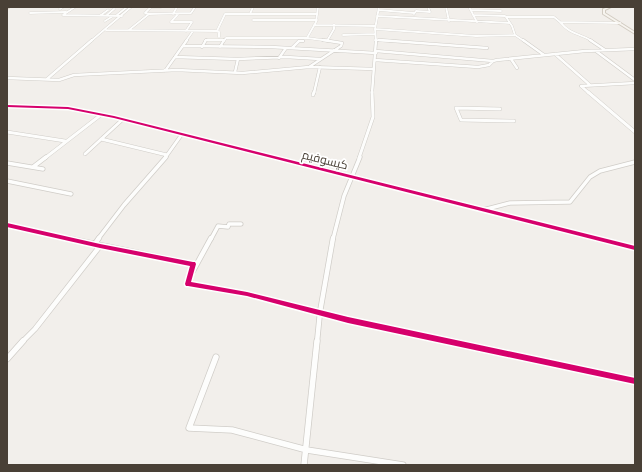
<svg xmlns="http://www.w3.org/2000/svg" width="642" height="472" font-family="'Space Grotesk',Cairo,sans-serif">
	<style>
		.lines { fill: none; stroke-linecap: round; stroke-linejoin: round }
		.street-far5-casing { stroke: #d0cdc8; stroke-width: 2.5 }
		.street-far4-casing { stroke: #d0cdc8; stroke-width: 3.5 }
		.street-far3-casing { stroke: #d0cdc8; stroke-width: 4 }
		.street-far2-casing { stroke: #d0cdc8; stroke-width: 5 }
		.street-far1-casing { stroke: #d0cdc8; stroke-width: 6 }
		.street-casing { stroke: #d0cdc8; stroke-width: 7 }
		.secondary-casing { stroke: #d2ccc2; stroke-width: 2 }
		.street-far5 { stroke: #fdfdfc; stroke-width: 2 }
		.street-far4 { stroke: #fdfdfc; stroke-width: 2.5 }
		.street-far3 { stroke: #fdfdfc; stroke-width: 3 }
		.street-far2 { stroke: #fdfdfc; stroke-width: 3.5 }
		.street-far1 { stroke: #fdfdfc; stroke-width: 4.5 }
		.street { stroke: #fdfdfc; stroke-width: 5.5 }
		.secondary { fill: #f7f4ef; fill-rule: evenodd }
		.cycleway-casing { stroke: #fff; stroke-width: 3 }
		.cycleway { fill: #d6006c; fill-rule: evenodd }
		.labels { text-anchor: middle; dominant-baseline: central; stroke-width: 3.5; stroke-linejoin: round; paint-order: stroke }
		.street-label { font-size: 12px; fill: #494036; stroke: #fff }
	</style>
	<rect width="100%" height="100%" fill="#f2efeb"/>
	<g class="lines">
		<defs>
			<path id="street-far5" d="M75,7L63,15L122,16
				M151,7H161
				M446,7L449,21
				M469,7L477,22
				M60,9L63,7
				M379,10L414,13
				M471,10L501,11
				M30,13L66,12
				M149,14L191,13L195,7
				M173,14L177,7
				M178,14L171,22H192L186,31
				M250,14L253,7
				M414,14L416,11L430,12L428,7
				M101,15L108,10
				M107,15L114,9
				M117,15L127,7
				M473,15L505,16
				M377,16L510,23
				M253,20H317
				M105,21L113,16
				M560,22C572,36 578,32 592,41
				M314,25L375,26
				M375,29L476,36L515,35L524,41
				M106,30L217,31L219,32V37
				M129,30L149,14L145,13L151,7
				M217,31L225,14H317
				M343,35L375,34
				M515,35L512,26L506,17H554L560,22L620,23
				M307,38L316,22L318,7
				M375,40L393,41
				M91,41L131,7
				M186,41L193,31
				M205,41L206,40H224
				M224,41L226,38H307L330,41
				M299,41H303
				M327,41L334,29V25
				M376,41L375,29L379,7"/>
			<path id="street-far4" d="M379,40L487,48
				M523,40L544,55
				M590,40L605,50
				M183,46L271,47L376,53
				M202,47L206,40
				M220,47L224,40
				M292,48L299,41H303
				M376,51L493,61
				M596,51L635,80
				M555,54L590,85
				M175,57L238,59L286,57L320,59
				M279,58L286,48
				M511,59L517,68
				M375,60L478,67L489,65L493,61L497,60L585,51L635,49
				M309,67L341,46L342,43L323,40
				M165,71L187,40
				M235,72L238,59
				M7,78L59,80L74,75L177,70L242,73L309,67L374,69
				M47,79L92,40
				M314,93L320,67
				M372,93L376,40
				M589,93L581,86L635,83"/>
			<path id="street-far3" d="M588,92L635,132
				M313,95L314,92
				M500,109L456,108L461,120L514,121
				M7,132L65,141
				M101,139L167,155
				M85,154L123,119
				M45,158L102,114
				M165,158L182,134
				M359,158L373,117L372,92"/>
			<path id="street-far2" d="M7,163L43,169
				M33,167L46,157
				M7,181L71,194
				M483,210L510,203L570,202L590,177L600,171L635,162
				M7,225L70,239
				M98,239L124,205L166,157
				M211,239L218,226L228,227L229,224H241
				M333,239L344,196L360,157"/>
			<path id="street-far1" d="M66,238L193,264L188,284L247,294L348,320L454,342
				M94,245L99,238
				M193,271L211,238
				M22,342L35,329L100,246
				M317,342L320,312L333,238"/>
			<path id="street" d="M449,341L635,381
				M216,357L189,428L232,430L307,450L403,465
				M7,359L23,341
				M304,465L317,341"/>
			<path id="secondary" d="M7,7H10L7,9Z
				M608,7H611L605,10V13L635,32V34L603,14V9Z
				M7,105L68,107L114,116L635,246V250L114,118L68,109L7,107Z"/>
		</defs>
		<use href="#street-far5" class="street-far5-casing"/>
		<use href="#street-far4" class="street-far4-casing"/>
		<use href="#street-far3" class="street-far3-casing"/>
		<use href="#street-far2" class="street-far2-casing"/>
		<use href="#street-far1" class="street-far1-casing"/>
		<use href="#street" class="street-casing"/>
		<use href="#secondary" class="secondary-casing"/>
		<use href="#street-far5" class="street-far5"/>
		<use href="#street-far4" class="street-far4"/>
		<use href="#street-far3" class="street-far3"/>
		<use href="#street-far2" class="street-far2"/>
		<use href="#street-far1" class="street-far1"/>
		<use href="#street" class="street"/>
		<use href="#secondary" class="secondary"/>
		<defs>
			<path id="cycleway" d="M7,105L68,107L114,116L635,246V250L114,118L68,109L7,107Z
				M7,223L100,244L193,262H195L196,264L191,282L247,292L348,317L635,378V384L348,323L247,296L188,286H186L185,284L190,266L100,248L7,227Z"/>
		</defs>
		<use href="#cycleway" class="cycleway-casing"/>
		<use href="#cycleway" class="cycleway"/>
	</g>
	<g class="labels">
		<g class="street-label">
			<text transform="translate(325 160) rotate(14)">كيسوفيم</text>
		</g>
	</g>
	<rect width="642" height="472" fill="none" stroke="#494036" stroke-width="16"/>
</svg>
